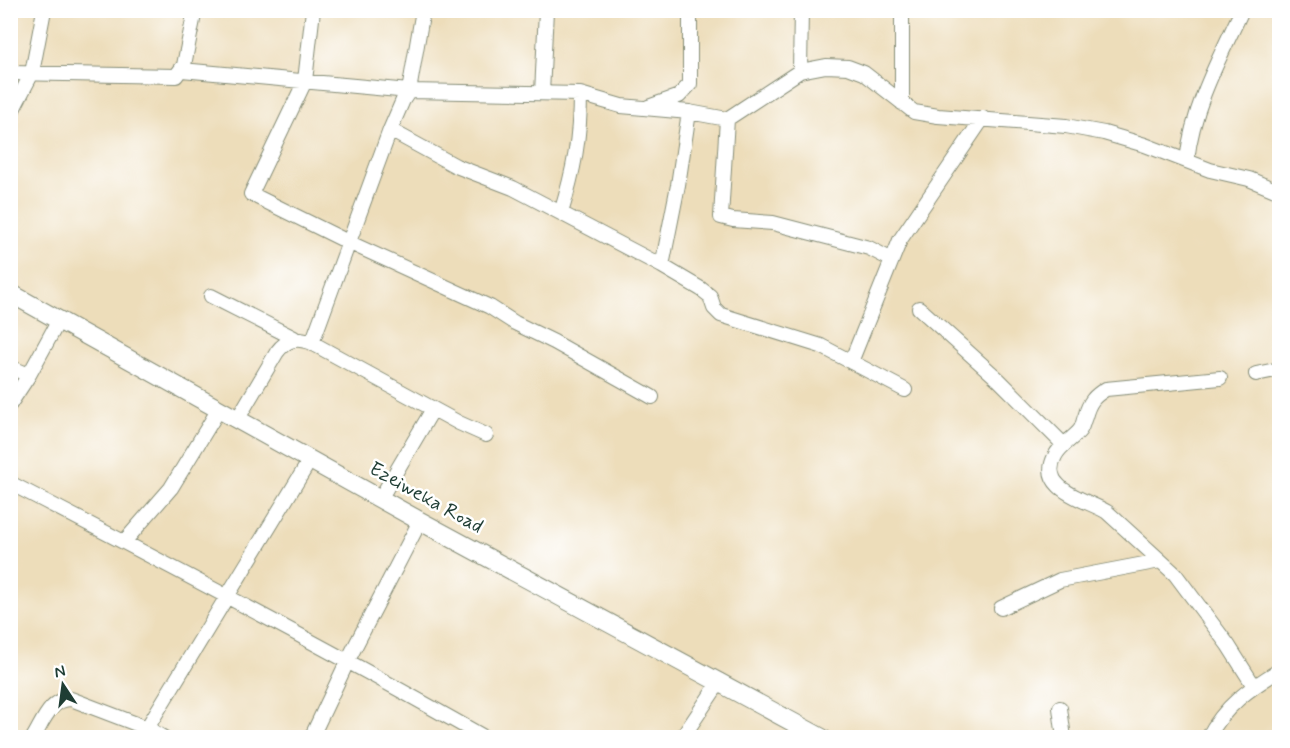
<svg xmlns="http://www.w3.org/2000/svg" width="1290" height="748" font-family="Mynerve,sans-serif">
	<style>
		.lines { fill: none; stroke-linecap: round; stroke-linejoin: round }
		.minor-casing { stroke: #868d77; stroke-width: 16 }
		.secondary-casing { stroke: #868d77; stroke-width: 20 }
		.minor { stroke: #fff; stroke-width: 14 }
		.secondary { stroke: #fff; stroke-width: 18 }
		.labels { text-anchor: middle; dominant-baseline: central; stroke-width: 5; stroke-linejoin: round; paint-order: stroke }
		.street-label { font-size: 20px; fill: #1f3d34; stroke: #fff }
	</style>
	<rect width="100%" height="100%" fill="#fff"/>
	<filter id="ink" filterUnits="userSpaceOnUse"><feTurbulence type="fractalNoise" baseFrequency=".0167" numOctaves="2"/><feDisplacementMap in="SourceGraphic" scale="12" xChannelSelector="R" yChannelSelector="G"/><feConvolveMatrix kernelMatrix="1 2 1 2 8 2 1 2 1" color-interpolation-filters="sRGB"/></filter>
	<filter id="wash" filterUnits="userSpaceOnUse"><feTurbulence type="fractalNoise" baseFrequency=".008" numOctaves="4" result="noise"/><feDisplacementMap in="SourceGraphic" scale="24" xChannelSelector="R" yChannelSelector="G"/><feGaussianBlur stdDeviation="1.35" result="paint"/><feColorMatrix in="noise" values="0 0 0 0 0 0 0 0 0 0 0 0 0 0 0 0 0 1.4 0 .05"/><feComposite in="paint" operator="in"/></filter>
	<g filter="url(#wash)">
		<rect width="100%" height="100%" fill="#edddba"/>
	</g>
	<g filter="url(#ink)">
		<g class="lines">
			<defs>
				<path id="minor" d="M313,10L305,81L251,194L348,242L490,307L515,323L554,342L652,397
					M902,10V103
					M182,70L409,91L580,94L621,106L689,112L727,119L800,71L826,66L848,67L864,73L914,112L938,116L1066,126L1104,133L1145,145L1210,170L1249,179L1280,192
					M800,71L801,10
					M10,73L176,76L184,65L195,10
					M542,93L546,10
					M648,107L679,96L690,84V10
					M10,115L32,73L44,10
					M727,119L721,217L733,220L773,223L869,248L892,260
					M390,130L456,166L513,188L662,266L701,289L710,296L714,308L721,315L821,346L905,390
					M1187,160C1193,106 1219,59 1242,10
					M561,213C574,170 580,139 580,94
					M662,266L678,185L689,112
					M211,296L294,338
					M919,308L999,380L1064,445
					M312,343L390,130L403,100L409,91L423,10
					M851,362L900,240L983,118
					M10,367L29,375
					M1256,374L1280,369
					M1220,378L1106,389C1094,396 1089,402 1085,417C1083,421 1083,426 1080,430C1073,439 1060,445 1055,456C1037,490 1088,500 1107,512L1175,574L1228,645L1254,686
					M10,404L29,375L59,320
					M237,420L277,352C287,339 296,337 312,343L459,423L486,435
					M10,483C169,565 327,648 482,736
					M380,499L433,409
					M124,542L171,488L219,409
					M1001,608L1060,580L1160,561
					M1060,708L1064,738
					M33,738C43,722 50,699 71,699L147,728L164,738
					M141,738L310,460
					M311,738L348,660L420,521
					M682,738L720,681
					M1208,738C1224,706 1250,688 1280,670"/>
				<path id="secondary" d="M10,293L420,521L822,738"/>
			</defs>
			<use href="#minor" class="minor-casing"/>
			<use href="#secondary" class="secondary-casing"/>
			<use href="#minor" class="minor"/>
			<use href="#secondary" class="secondary"/>
		</g>
	</g>
	<g class="labels">
		<g class="street-label">
			<text transform="translate(426 498) rotate(29)">Ezeiweka Road</text>
		</g>
	</g>
	<rect width="1290" height="748" fill="none" stroke="#fff" stroke-width="36"/>
	<g transform="translate(63 685) rotate(347)" stroke="#ffffff" stroke-width="4.5" paint-order="stroke">
	<path d="M0-4.5L10 22L0 15L-10 22Z" fill="#1f3d34"/>
	<text y="-9" font-size="16" font-weight="bold" text-anchor="middle" fill="#1f3d34">N</text>
	</g>
</svg>
